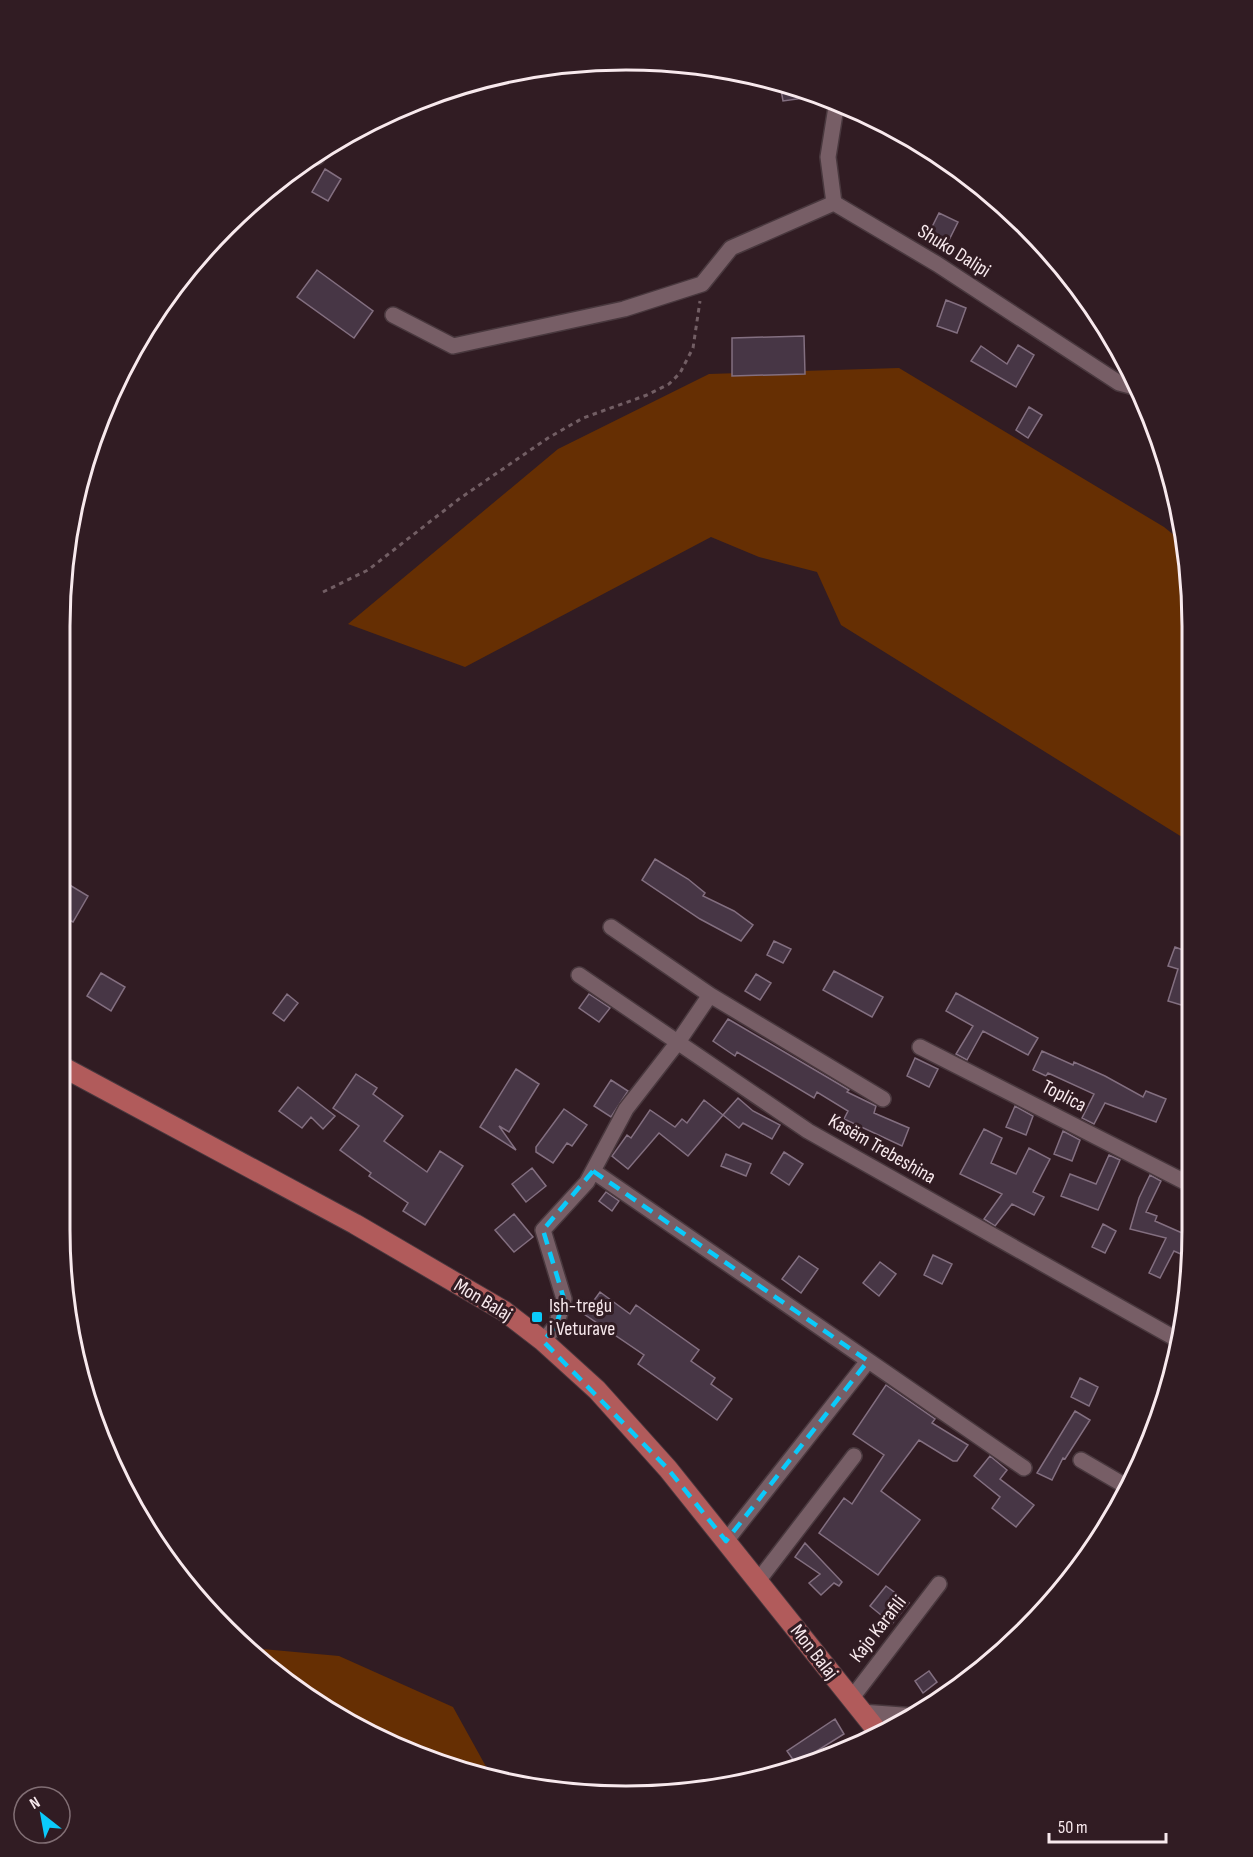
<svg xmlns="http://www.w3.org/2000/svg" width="1253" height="1857" font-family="'Sofia Sans Condensed',sans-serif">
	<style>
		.green { fill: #662f03 }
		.building { fill: #473645; stroke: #836f80; stroke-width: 1.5 }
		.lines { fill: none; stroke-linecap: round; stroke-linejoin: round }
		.minor-casing { stroke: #49383e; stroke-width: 18 }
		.major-casing { stroke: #49383e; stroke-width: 22 }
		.path { stroke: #725e64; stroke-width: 3; stroke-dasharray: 4.5 4.5; stroke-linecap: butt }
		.minor { stroke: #775e66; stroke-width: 15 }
		.major { stroke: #b15b5b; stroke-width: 20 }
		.marked { fill: none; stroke: #0bcafa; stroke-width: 4.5; stroke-dasharray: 12 8; stroke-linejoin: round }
		.poi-dot { fill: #0bcafa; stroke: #311c23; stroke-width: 2 }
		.labels { text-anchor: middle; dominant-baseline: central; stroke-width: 6; stroke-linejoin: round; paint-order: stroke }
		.street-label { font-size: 20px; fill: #f8e9ed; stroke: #311c23 }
		.poi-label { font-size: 20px; fill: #f8e9ed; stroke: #311c23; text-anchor: start }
		.rim { fill: none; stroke: #f8e9ed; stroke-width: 3 }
	</style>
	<rect width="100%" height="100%" fill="#311c23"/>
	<path class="green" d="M899,368L1164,527L1185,544L1193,627L1192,832L1182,837L841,625L817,572L759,557L711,537L465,667L348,624L558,449L709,374Z
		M251,1648L339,1656L453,1707L489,1772L423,1757L420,1753L400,1748L281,1680Z"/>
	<path class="building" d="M780,84L819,96L783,101Z
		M325,169L341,179L328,201L312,192Z
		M939,213L958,222L947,244L928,235Z
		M317,270L373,311L354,338L297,297Z
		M946,300L966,308L957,333L937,326Z
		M804,336L805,374L732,376V338Z
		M1018,345L1034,355L1016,387L971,361L981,346L1007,364Z
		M1029,407L1042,415L1028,438L1016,430Z
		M655,859L688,879L705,893L703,896L734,911L753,925L741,941L700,919L642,880Z
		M63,881L88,896L73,922L62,916Z
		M774,941L791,949L783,963L767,955Z
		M1175,947L1191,953L1190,973L1186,983L1190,985L1188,1007L1168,1001L1178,969L1168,966Z
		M834,971L883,997L872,1017L823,990Z
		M101,973L125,987L111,1011L87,996Z
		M756,974L771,983L760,1000L745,991Z
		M956,993L1038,1038L1028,1055L983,1031L967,1060L956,1054L973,1026L946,1011Z
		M287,994L298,1003L284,1021L273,1013Z
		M589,994L610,1008L599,1022L579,1008Z
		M728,1019L849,1090L847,1092L876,1106L874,1113L909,1128L902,1146L844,1119L848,1111L817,1092L814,1098L737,1052L735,1056L713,1041Z
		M1042,1051L1073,1065L1074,1062L1105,1076L1143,1097L1146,1091L1166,1099L1156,1122L1105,1103L1094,1124L1082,1118L1094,1094L1048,1073L1046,1076L1033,1070Z
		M915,1058L938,1069L929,1087L907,1076Z
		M516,1069L539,1084L509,1132L499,1126L516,1150L480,1127Z
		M356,1074L377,1088L373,1094L403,1116L384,1141L427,1172L440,1151L463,1166L425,1225L403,1211L408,1203L369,1176L371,1173L340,1150L359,1126L333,1108Z
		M611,1080L628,1091L611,1117L594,1106Z
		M298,1087L335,1116L323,1129L311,1117L302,1128L279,1111Z
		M738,1098L753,1111L780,1125L772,1139L743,1123L739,1128L723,1115Z
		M704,1100L723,1115L688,1156L659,1133L628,1169L612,1156L627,1135L631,1138L650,1110L675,1127L682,1119L687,1123Z
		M1015,1106L1033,1116L1026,1135L1006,1127Z
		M564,1109L587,1125L572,1146L567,1143L553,1163L536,1152V1147Z
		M984,1129L1002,1138L991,1163L1016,1174L1029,1148L1050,1159L1033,1192L1044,1197L1034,1215L1012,1204L995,1226L984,1219L1002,1194L960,1174Z
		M1063,1131L1080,1140L1072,1161L1054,1154Z
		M784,1152L803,1164L789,1185L771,1173Z
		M726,1154L751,1164L746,1176L721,1166Z
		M1109,1155L1120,1160L1098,1210L1061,1196L1070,1174L1096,1184Z
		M532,1168L546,1186L526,1202L512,1184Z
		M1150,1175L1161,1181L1146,1212L1157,1216L1155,1221L1189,1236V1245L1183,1255L1174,1251L1160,1278L1149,1273L1166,1238L1130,1229L1139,1198Z
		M606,1192L619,1201L612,1211L599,1201Z
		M514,1214L533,1237L514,1252L495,1230Z
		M1103,1224L1116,1231L1105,1253L1092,1247Z
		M933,1255L952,1264L942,1284L924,1275Z
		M799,1256L818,1269L801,1293L782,1279Z
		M880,1262L896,1274L879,1296L863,1283Z
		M600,1292L630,1314L636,1305L699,1350L691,1361L715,1378L711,1384L732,1399L717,1420L638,1364L644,1355L584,1314Z
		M1080,1378L1098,1387L1089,1406L1071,1397Z
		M886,1385L935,1419L932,1423L968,1445L957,1461H953L919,1440L881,1491L920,1520L878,1575L819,1533L844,1498L852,1504L884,1455L853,1434Z
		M1075,1411L1090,1420L1065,1459L1063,1458L1052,1480L1037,1473Z
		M990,1456L1007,1470L1000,1479L1034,1505L1016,1527L992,1508L1000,1497L974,1476Z
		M805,1543L842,1582L839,1586L834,1583L821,1595L809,1583L820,1574L795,1557Z
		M886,1586L909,1603L892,1624L870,1606Z
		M929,1671L937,1682L923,1693L915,1681Z
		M835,1719L844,1734L796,1764L787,1751Z"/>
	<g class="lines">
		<defs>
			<path id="minor" d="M837,101L828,157L834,203L937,264L1119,383L1138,388
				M317,157L320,151
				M393,315L453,346L624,309L702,284L731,248L834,203
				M611,927L710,995L883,1099
				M579,975L808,1131L1178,1340
				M920,1047L1189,1184
				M593,1171L1024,1468
				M543,1341L556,1326L564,1299L543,1230L587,1182L626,1109L678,1042L710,995
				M1081,1460L1129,1488
				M726,1541L868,1361
				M758,1581L854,1456
				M851,1699L939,1584
				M861,1712L916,1716"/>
			<path id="major" d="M61,1066L355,1224L504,1311L543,1341L597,1390L668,1469L879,1733"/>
		</defs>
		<use href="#minor" class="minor-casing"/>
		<use href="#major" class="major-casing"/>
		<path class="path" d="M323,592L368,570L459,499L548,438L583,418L647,395L669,384L680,373L693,348L700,301"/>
		<use href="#minor" class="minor"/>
		<use href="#major" class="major"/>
	</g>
	<path class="marked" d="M593,1171L868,1361L726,1541L668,1469L543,1341L556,1326L564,1299L543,1230Z"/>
	<rect class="poi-dot" x="531" y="1311" width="12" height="12" rx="3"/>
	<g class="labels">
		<g class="street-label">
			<text transform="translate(954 251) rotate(32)">Shuko Dalipi</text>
			<text transform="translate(1064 1096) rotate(27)">Toplica</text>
			<text transform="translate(882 1149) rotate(30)">Kasëm Trebeshina</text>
			<text transform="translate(483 1300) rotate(31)">Mon Balaj</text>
			<text transform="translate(878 1629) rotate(-52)">Kajo Karafili</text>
			<text transform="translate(814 1652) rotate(52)">Mon Balaj</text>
		</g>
		<g class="poi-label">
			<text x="549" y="1306">Ish-tregu<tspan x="549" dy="23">i Veturave</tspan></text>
		</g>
	</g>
	<path d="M0 0H1253V1857H0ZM626 70H626A556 556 0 0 1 1182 626V1230A556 556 0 0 1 626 1786H626A556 556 0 0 1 70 1230V626A556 556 0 0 1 626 70Z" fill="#311c23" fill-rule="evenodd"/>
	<path class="rim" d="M626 70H626A556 556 0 0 1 1182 626V1230A556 556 0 0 1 626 1786H626A556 556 0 0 1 70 1230V626A556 556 0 0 1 626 70Z"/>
	<g transform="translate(42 1815) rotate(329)"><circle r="28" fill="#311c23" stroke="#816e74" stroke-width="1.5"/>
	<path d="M0-4.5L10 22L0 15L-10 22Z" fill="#0bcafa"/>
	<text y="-9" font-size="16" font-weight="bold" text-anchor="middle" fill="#f8e9ed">N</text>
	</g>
	<path d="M1049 1833v9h117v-9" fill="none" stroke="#f8e9ed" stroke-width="3"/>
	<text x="1058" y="1833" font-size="18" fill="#f8e9ed" stroke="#311c23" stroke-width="4.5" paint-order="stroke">50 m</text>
</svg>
